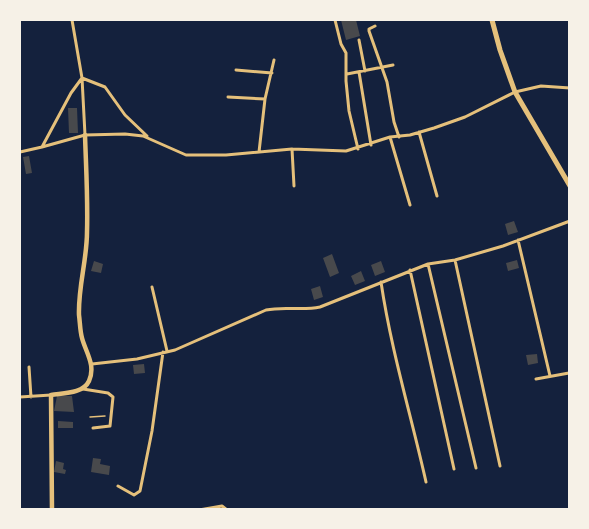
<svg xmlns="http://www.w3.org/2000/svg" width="589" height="529" font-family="Mulish,sans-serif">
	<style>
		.building { fill: #48494c }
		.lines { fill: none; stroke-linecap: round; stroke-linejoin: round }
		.path { stroke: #e5c07b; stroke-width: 1.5 }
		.minor { stroke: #e5c07b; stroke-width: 3 }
		.tertiary { stroke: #e5c07b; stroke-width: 4.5 }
		.primary { stroke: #e5c07b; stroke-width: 5 }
	</style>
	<rect width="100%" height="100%" fill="#14213d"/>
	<path class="building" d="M341,20H356L360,36L346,40Z
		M68,108H77L78,133H69Z
		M29,156L32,173L26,174L23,157Z
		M514,221L518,232L508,235L505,224Z
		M332,254L339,273L330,277L323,258Z
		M517,260L519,268L508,271L506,263Z
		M94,261L103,264L101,273L91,271Z
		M381,261L385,272L375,276L371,265Z
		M361,271L365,281L355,285L351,276Z
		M320,286L323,297L314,300L311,289Z
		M537,354L538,363L528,365L526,355Z
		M144,364L145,373L134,374L133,365Z
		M57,396H72L74,412L54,411Z
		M58,421L73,422V428H58Z
		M93,458L101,459L100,464L110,466L109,475L91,472Z
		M56,461L64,463L63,469L66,470L65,474L54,472Z"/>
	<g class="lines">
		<path class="path" d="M90,417L105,416"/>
		<path class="minor" d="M72,20L82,78L85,135
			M335,20L341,44L346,53V81L349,111L358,149
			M375,26L369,29V31L387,82L394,122L399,137
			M359,40L365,71
			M236,70L272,73
			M359,72L371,145
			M347,74L393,65
			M228,97L265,99
			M419,132L437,196
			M390,137L410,205
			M42,147L71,93L82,78L105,87L125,115L147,136
			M292,149L294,186
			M20,152L42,147L85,135L125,134L143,136L186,155H226L292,149L346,151L390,137L410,135L434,128L465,117L515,92L541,86L570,88
			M259,152L265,99L274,60
			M518,240L550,376
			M455,260L500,466
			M428,264L476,468
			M410,270L454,469
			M381,282C391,350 411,415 426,482
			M152,287L167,351
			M92,364L137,359L175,350L266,310C284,306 302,311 320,307L428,264L455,260L503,246L570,221
			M29,367L31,397
			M536,379L569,373
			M83,389L108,393L113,397L110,426L93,428
			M20,397L51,395
			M118,486L134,495L140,491L152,431L163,352
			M199,510L222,506L227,510"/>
		<path class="tertiary" d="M52,510L51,395C63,393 83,394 89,381C96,365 86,353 82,338C80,331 80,322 79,315C78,287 87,260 87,232C88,200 86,167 85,135"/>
		<path class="primary" d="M492,20L500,50L515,92L570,186"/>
	</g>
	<rect width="589" height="529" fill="none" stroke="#f6f1e7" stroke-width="42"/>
</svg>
